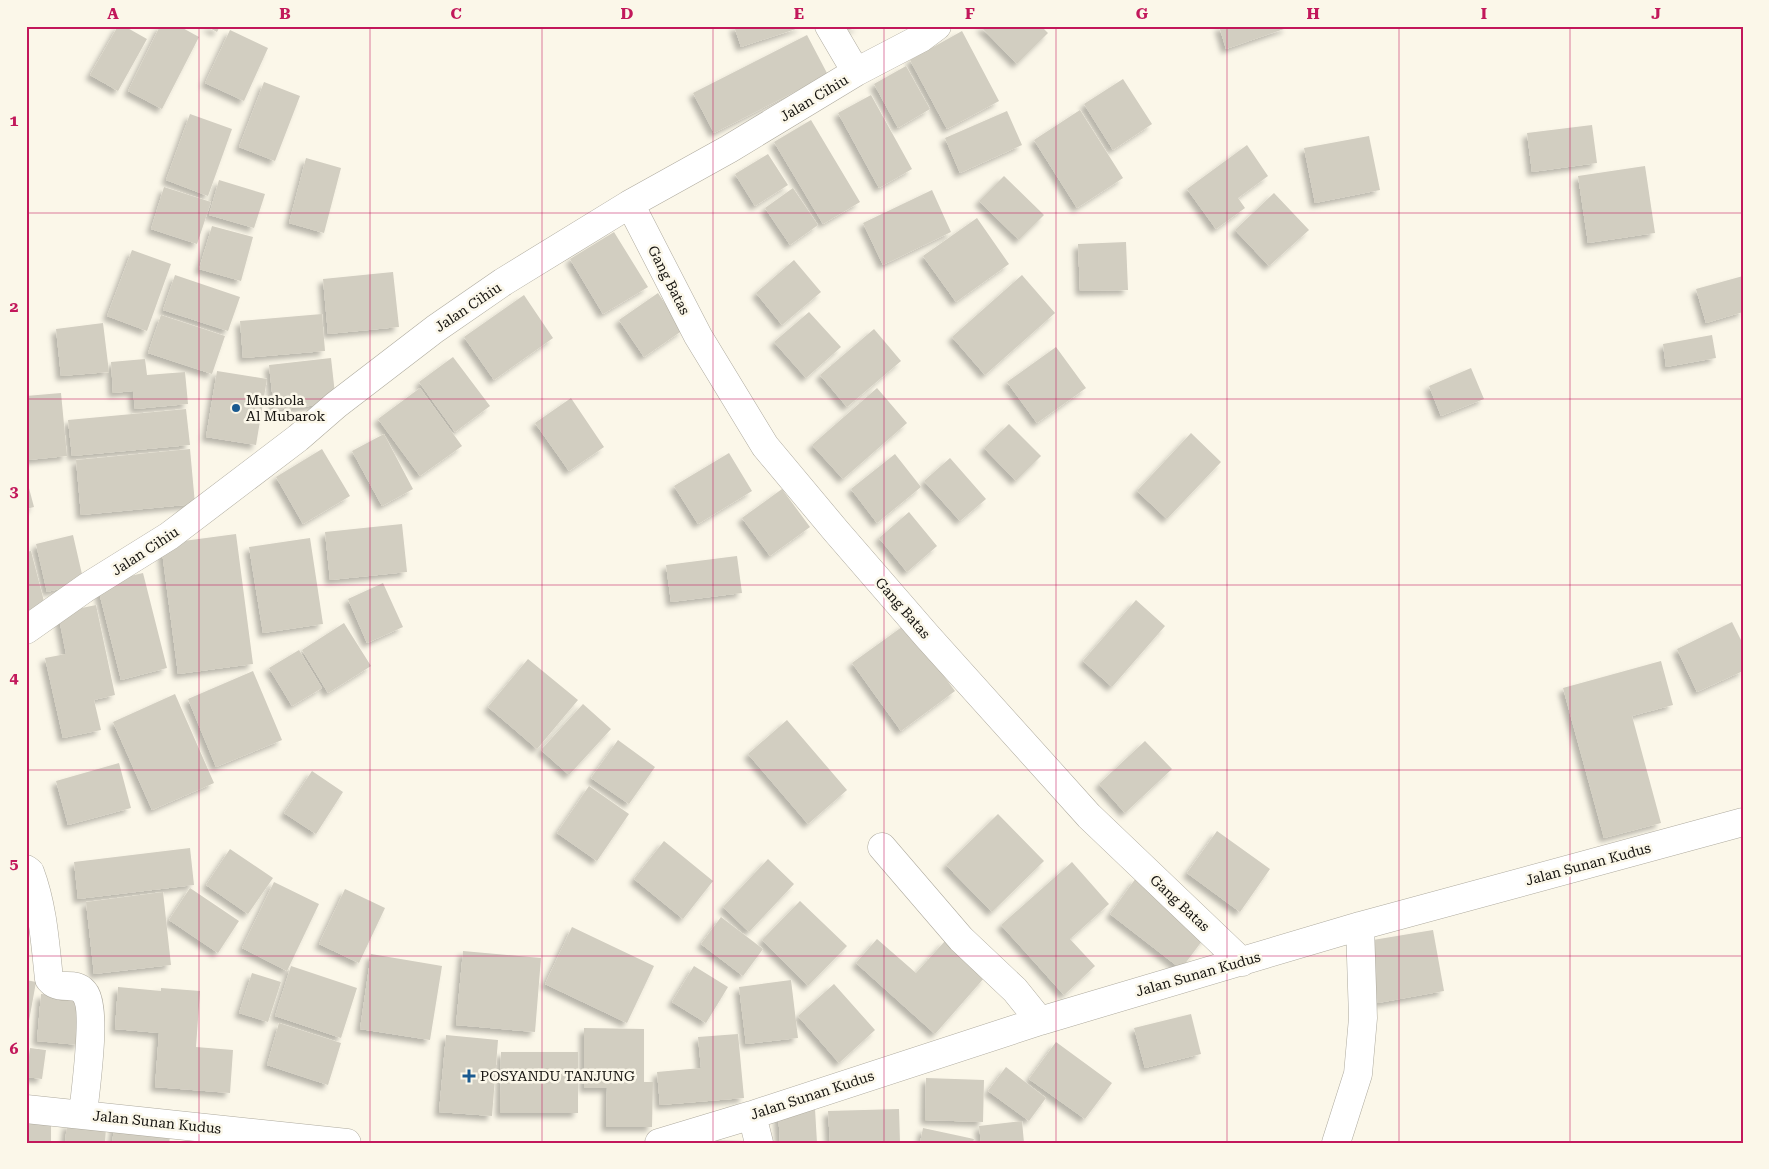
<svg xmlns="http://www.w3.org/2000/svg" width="1769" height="1169" font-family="'Roboto Serif',serif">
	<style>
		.building { fill: #d2cec1; filter: url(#shadow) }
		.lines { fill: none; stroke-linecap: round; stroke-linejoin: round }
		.minor-casing { stroke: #aeaa9e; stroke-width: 29 }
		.minor { stroke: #fff; stroke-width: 28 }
		.grid { fill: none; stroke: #c2185b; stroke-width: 1; stroke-opacity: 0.55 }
		.poi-dot { fill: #1a5a90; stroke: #fbf7e9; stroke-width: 2 }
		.labels { text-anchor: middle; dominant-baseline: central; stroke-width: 5; stroke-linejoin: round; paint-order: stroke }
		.street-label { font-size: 14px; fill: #15130f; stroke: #fbf7e9 }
		.poi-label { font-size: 14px; fill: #15130f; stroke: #fbf7e9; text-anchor: start }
		.neatline { fill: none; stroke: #c2185b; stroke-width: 2 }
		.grid-label { font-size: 16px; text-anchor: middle; font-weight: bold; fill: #c2185b }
	</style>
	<defs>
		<filter id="shadow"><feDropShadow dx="-4.5" dy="4.5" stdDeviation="2.5" flood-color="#0004"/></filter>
	</defs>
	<rect width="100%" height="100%" fill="#fbf7e9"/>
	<path class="building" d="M118,26H124L147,39L118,91L90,75Z
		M160,26H179L199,37L162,109L128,91Z
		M206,26H220L217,32Z
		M734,26H802V27L741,47Z
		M837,26H859V27L839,33Z
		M980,26H1041L1048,33L1017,64Z
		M1219,26H1287V28L1226,49Z
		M230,30L268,48L244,101L205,83Z
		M962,31L999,101L947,129L910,60Z
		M807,35L828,75L714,133L693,93Z
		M906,66L930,109L898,128L874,84Z
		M1123,79L1152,124L1113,150L1084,104Z
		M264,82L300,96L275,161L239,147Z
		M871,95L912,169L879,188L838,113Z
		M1080,110L1123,178L1077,208L1034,140Z
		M1007,111L1022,145L960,173L945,138Z
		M190,114L232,129L208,196L166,180Z
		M811,120L860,202L823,224L774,142Z
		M1592,125L1597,163L1532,172L1527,133Z
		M1369,136L1380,190L1315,203L1304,148Z
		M1247,145L1268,176L1238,198L1245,208L1216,229L1187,189Z
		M768,154L788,185L755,206L735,174Z
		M306,158L341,168L324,233L289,223Z
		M1645,166L1655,233L1588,243L1578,176Z
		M1004,176L1044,215L1019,240L979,201Z
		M219,180L265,194L254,228L209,215Z
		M164,187L211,202L197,244L151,229Z
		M793,188L818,225L790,245L765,208Z
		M932,190L951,232L883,265L863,223Z
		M1274,193L1309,230L1269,266L1235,230Z
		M977,218L1009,264L956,302L923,256Z
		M212,226L253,237L241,281L199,269Z
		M614,232L648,287L603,314L570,259Z
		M1126,242L1128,290L1080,291L1078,244Z
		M132,250L171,264L147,331L107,316Z
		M794,260L821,292L782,325L756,293Z
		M393,272L399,327L328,334L323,279Z
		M175,275L240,297L228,331L163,310Z
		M1022,275L1055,313L985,375L952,337Z
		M1743,276V312L1706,323L1696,289Z
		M658,293L683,330L644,357L619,320Z
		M524,295L553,338L494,380L464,337Z
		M809,312L841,347L806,378L774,342Z
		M322,314L325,351L243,358L240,321Z
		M161,315L225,336L212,374L148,353Z
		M103,323L109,372L61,376L56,329Z
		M874,329L901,361L847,407L820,375Z
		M1712,335L1716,358L1666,367L1663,344Z
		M1056,347L1086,388L1037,423L1007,382Z
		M453,357L490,406L455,432L419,382Z
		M331,358L336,403L274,410L269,365Z
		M145,359L147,375L185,372L188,404L135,409L133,391L113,393L111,362Z
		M1471,368L1484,399L1441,416L1429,386Z
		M217,371L267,379L256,445L206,437Z
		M420,388L462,446L420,476L378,419Z
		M877,388L907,423L843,479L812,445Z
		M61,393L67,456L28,460L26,437V396Z
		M571,398L604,447L569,471L535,423Z
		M186,409L190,445L72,456L68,420Z
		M1009,424L1041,456L1016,481L984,448Z
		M1191,433L1221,462L1167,519L1137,491Z
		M384,434L413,489L382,506L352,451Z
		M190,449L195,504L81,515L76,460Z
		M322,449L350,496L303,524L276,477Z
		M729,453L752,491L698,524L674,486Z
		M895,454L921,487L877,523L851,489Z
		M950,458L986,499L960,521L924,481Z
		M26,477L34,507L26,509Z
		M782,489L810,527L770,556L742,518Z
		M909,512L937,546L907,572L879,538Z
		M402,524L407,572L330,580L325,532Z
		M236,534L253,664L178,674L161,544Z
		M73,535L84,583L47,592L36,544Z
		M310,538L323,624L263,633L249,547Z
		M31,551L46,609L26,614V552Z
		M737,556L742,593L671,602L666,565Z
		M143,573L167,668L121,680L97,584Z
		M383,583L403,627L367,643L348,599Z
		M1136,600L1165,626L1112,687L1083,661Z
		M96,605L115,695L94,700L101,730L63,738L45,658L66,654L58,613Z
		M1732,622L1743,644V671L1697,692L1677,649Z
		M344,623L371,666L328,693L302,650Z
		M906,624L955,691L901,731L852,663Z
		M299,650L322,688L292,706L269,668Z
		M528,659L578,700L537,749L488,707Z
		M1661,661L1673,705L1632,716L1661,823L1604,838L1563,688Z
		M253,671L282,740L216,767L188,699Z
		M175,694L214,783L152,810L113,722Z
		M583,704L611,729L569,775L541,750Z
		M787,720L847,790L808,824L748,754Z
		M618,740L655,767L629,804L591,778Z
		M1145,741L1172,769L1125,813L1099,784Z
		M119,763L131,808L68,825L56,781Z
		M312,771L343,792L316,834L284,813Z
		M589,786L629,814L597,861L557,833Z
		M998,814L1044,861L992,912L946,865Z
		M1217,831L1270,869L1240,912L1187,873Z
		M664,841L713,881L683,919L634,879Z
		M190,848L194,885L78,899L74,862Z
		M230,849L273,878L248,914L206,885Z
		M768,859L794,884L749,932L723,907Z
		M1072,862L1109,904L1070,939L1095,966L1064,995L1001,925Z
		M1136,878L1208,933L1181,969L1110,914Z
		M274,882L319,904L287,971L242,948Z
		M190,888L239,921L218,953L169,920Z
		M345,889L385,908L359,963L319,944Z
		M163,892L171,965L94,974L86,902Z
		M800,901L847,946L808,986L762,940Z
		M721,917L763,949L743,976L701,944Z
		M572,927L654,966L627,1023L545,984Z
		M1433,930L1444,991L1378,1003L1367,941Z
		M877,939L916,973L945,941L985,977L935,1034L856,963Z
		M463,951L541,958L535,1032L456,1025Z
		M371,954L442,966L430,1040L360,1029Z
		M291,966L357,988L341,1038L275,1016Z
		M694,966L728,987L706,1023L672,1002Z
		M252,973L281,982L268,1022L239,1013Z
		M26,980L36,982L27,1032H26Z
		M791,980L798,1038L746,1044L739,987Z
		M834,984L875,1030L839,1063L798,1016Z
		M118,987L161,991V988L200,991L196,1047L233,1050L230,1093L155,1087L159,1033L115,1029Z
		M41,994L83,997L79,1045L37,1041Z
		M1191,1014L1201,1054L1145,1068L1134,1028Z
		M279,1023L341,1043L328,1085L267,1065Z
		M584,1028L644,1029V1082H653L652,1127H606L607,1088H584Z
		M738,1034L744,1098L660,1105L657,1072L701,1068L698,1037Z
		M446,1035L498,1040L492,1116L439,1112Z
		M1056,1042L1112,1083L1085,1119L1029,1079Z
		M30,1048L46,1050L42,1079L27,1077Z
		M501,1052H578V1113H500Z
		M1006,1067L1046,1098L1029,1121L988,1091Z
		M926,1078L984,1080L983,1122L925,1120Z
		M815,1109L817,1143H780L778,1111Z
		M899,1109L900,1143H830L828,1111Z
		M26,1120L51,1121V1143H26Z
		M1022,1121L1024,1143H981L979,1126Z
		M115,1123L171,1131L169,1143H112Z
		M67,1124L106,1128L105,1143H65Z
		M923,1128L974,1139L973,1143H920Z
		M700,1140L750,1141L749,1143H700Z"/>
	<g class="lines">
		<defs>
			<path id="minor" d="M829,26L856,72
				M630,204L698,336L765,446L836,531L927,636L1089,816L1242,962
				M26,630L87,587L169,536L298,438L336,405L435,329L503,282L630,204L729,149L856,72L921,38L937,26
				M882,847L961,939L1015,990L1040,1021
				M26,869L30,872C43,907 45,942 49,979C51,981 52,983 55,984C65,989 75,982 84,992C98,1007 85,1091 83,1115
				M26,1109L347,1143
				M752,1115L759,1143
				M659,1143L752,1115L1040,1021L1360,926L1743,822
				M1336,1143L1358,1074L1363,1018L1360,926"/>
		</defs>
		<use href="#minor" class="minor-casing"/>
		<use href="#minor" class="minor"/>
	</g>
	<path class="grid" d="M199,26V1143M370,26V1143M542,26V1143M713,26V1143M884,26V1143M1056,26V1143M1227,26V1143M1399,26V1143M1570,26V1143M26,213H1743M26,399H1743M26,585H1743M26,770H1743M26,956H1743"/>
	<g class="poi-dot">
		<circle cx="236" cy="408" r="5"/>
		<path d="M466.5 1068.5h5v5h5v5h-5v5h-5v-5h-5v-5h5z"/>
	</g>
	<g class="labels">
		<g class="street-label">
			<text transform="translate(814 98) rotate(-31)">Jalan Cihiu</text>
			<text transform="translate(669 280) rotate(63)">Gang Batas</text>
			<text transform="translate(468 307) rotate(-34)">Jalan Cihiu</text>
			<text transform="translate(145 551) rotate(-33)">Jalan Cihiu</text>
			<text transform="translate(903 608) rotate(49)">Gang Batas</text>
			<text transform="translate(1588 864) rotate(-15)">Jalan Sunan Kudus</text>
			<text transform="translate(1180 903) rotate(43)">Gang Batas</text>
			<text transform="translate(1198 974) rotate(-16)">Jalan Sunan Kudus</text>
			<text transform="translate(812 1095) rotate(-18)">Jalan Sunan Kudus</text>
			<text transform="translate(157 1122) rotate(6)">Jalan Sunan Kudus</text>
		</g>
		<g class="poi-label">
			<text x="246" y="400">Mushola<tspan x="246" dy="16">Al Mubarok</tspan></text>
			<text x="480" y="1076">POSYANDU TANJUNG</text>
		</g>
	</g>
	<rect width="1769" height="1169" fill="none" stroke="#fbf7e9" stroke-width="55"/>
	<rect x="28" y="28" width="1714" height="1114" class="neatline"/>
	<g class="grid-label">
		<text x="113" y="19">A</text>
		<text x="285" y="19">B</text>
		<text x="456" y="19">C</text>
		<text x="627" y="19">D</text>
		<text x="799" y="19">E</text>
		<text x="970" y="19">F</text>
		<text x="1142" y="19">G</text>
		<text x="1313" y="19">H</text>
		<text x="1484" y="19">I</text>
		<text x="1656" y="19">J</text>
		<text x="14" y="126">1</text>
		<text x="14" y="312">2</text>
		<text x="14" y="497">3</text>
		<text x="14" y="683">4</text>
		<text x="14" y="869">5</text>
		<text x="14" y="1054">6</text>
	</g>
</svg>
